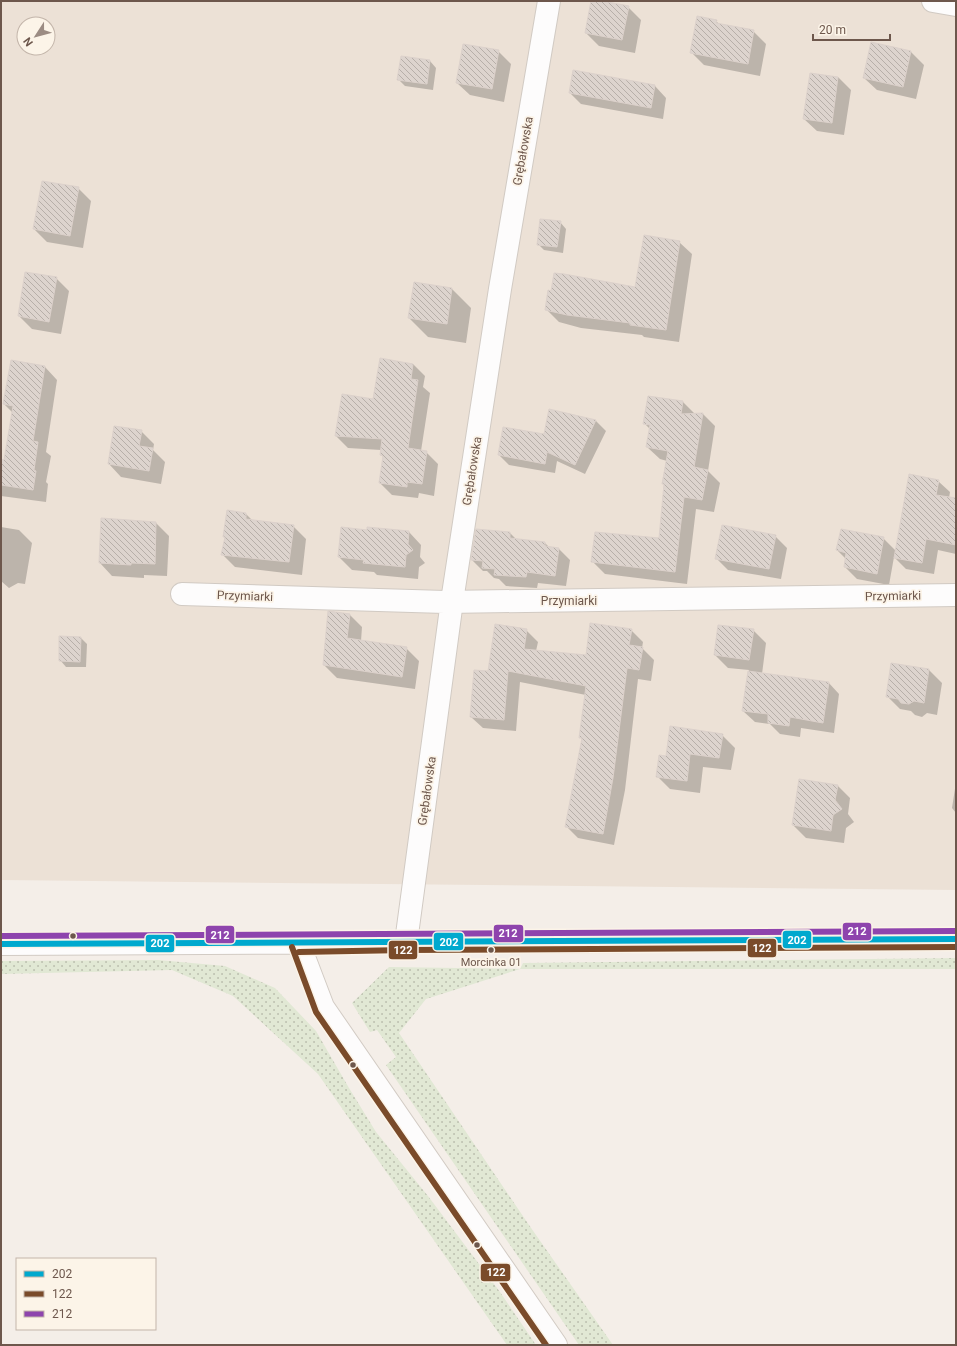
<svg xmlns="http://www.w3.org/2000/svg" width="957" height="1346" font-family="Roboto,sans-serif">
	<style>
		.residential { fill: #ece1d6; fill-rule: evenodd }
		.grass { fill: url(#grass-dots) }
		.shadow { fill: #0003 }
		.building { fill: url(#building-back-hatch); stroke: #dcd1cb }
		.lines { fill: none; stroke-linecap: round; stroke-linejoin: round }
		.street-casing { stroke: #d1cac3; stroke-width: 24 }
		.secondary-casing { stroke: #d2cbc4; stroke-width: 24 }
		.street { stroke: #fdfcfc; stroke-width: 22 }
		.secondary { stroke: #fdfcfc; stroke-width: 22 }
		.bus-1-casing { stroke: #fcf4e8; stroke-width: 9 }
		.bus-2-casing { stroke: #fcf4e8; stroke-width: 9 }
		.bus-3-casing { stroke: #fcf4e8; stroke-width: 9 }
		.bus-1 { stroke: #00a9ce; stroke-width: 6 }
		.bus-2 { stroke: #7a4b2a; stroke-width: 6 }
		.bus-3 { stroke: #8e44ad; stroke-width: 6 }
		.bus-dot { fill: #6d574c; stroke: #fcf4e8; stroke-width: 1.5 }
		.labels { text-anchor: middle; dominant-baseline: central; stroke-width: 3.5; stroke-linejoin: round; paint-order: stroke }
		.bus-label { font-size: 11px; fill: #6d574c; stroke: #fcf4e8 }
		.street-label { font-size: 12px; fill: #6d574c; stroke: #fcf4e8 }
		.line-badge { stroke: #fcf4e8; stroke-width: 1.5 }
		.badge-label { font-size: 11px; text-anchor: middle; font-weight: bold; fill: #fff }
	</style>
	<defs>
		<pattern id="grass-dots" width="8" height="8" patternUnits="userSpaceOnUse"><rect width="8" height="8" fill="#e1e8d4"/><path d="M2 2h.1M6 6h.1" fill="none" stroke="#bbbfae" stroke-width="1.8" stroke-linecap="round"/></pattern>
		<pattern id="building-back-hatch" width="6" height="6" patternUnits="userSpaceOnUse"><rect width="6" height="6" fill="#ddd4ce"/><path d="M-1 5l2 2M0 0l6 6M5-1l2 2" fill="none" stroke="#b7afa9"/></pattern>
	</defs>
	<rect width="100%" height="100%" fill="#f4eee8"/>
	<path class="residential" d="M1,1H956V890L1,880ZM24,24H48V48H24Z"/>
	<path class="grass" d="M956,958V969H520L426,999L399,1033L529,1225L613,1345H579L386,1065L396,1057L377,1030L370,1032L352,1003L389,967L520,969L523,963Z
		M158,960L225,966L275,988L316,1031L349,1088L376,1132L428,1196L500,1292L536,1345H507L318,1074L233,996L172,970L1,974V961Z"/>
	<path class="shadow" d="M592,1L628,7L641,20L635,53L599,46L586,33Z
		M716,21L720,25L753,31L766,44L760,76L704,65L691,52Z
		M872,43L911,52L924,65L916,99L877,90L864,78Z
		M498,51L511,64L504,102L470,95L457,83Z
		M402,57L430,61L436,68L433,90L405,86L398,79Z
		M838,77L851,90L844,135L817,131L804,119Z
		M655,86L666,98L663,119L581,104L570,93Z
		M78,188L91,201L83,248L47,242L34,229Z
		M560,222L566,229L563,253L544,250L538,244Z
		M679,242L692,254L679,342L644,337L642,335L581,328L559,322L546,309L636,289Z
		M56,278L69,291L61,334L32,329L19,316Z
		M414,283L452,289L471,308L466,343L428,337L409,318Z
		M413,364L425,376L423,387L430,393L421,451L426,452L438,464L434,496L419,493L418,498L392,495L380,483L384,458L381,454V450L348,448L336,436Z
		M45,367L57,380L46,452L51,456L46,482L48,484L46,502L1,496V460L5,461L13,413L4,404Z
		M648,397L683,402L695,414H703L715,426L708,471L720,483L714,512L696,509L687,584L605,574L592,561L660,539L665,486L663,483L667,461L660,459L647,447L650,429L644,423Z
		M550,411L596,421L606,431L585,474L557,461L555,473L509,465L499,455L544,435Z
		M141,431L154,444L153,450L165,462L161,484L121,477L109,464Z
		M938,481L950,492L949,498L956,499V554L938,550L934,574L906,569L894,557L889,585L857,579L845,567L846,559L837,550L883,538L896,551Z
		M246,514L253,521L293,526L306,539L302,575L235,567L222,554Z
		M156,523L169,536L167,576L144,575V578L112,576L100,563Z
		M1,527L19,530L32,543L25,584L18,583L9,588L1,581Z
		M368,531L409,532L421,545L420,557L425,563L419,567L418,579L377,575L374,572L352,570L339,557Z
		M510,533L516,539L545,543L550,548L559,549L570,560L566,586L538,583L537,588L506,586L499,579L494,578L487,571H483L472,560Z
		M775,536L787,548L781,579L728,570L716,558Z
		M349,614L362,627L361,641L406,648L419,661L415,689L337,678L324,665Z
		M526,630L538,642L536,651L587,656L631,630L643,642L642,648L654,660L651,681L638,679L625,790L614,845L578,838L566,826L582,739L580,737L586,695L520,682L516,731L483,728L471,717L489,672Z
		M753,630L766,643L762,674L828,682L839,694L834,733L801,728L800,737L780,734L770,724L755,722L743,711L749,670L728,668L715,655Z
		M60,637L81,638L87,644L86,667H66L60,660Z
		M929,670L942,683L937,715L927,713L922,717L915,715L911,711L900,709L887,696Z
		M722,735L735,748L731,770L703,767L700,793L670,789L657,776L667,757Z
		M956,782V813L952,808Z
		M837,785L850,798L848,814L854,822L846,828L844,843L806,838L793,825Z"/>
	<path class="building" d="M591,1H602L629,6L622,40L585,33Z
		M697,16L717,20L716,23L754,30L748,64L690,53Z
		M871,42L911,51L903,87L863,78Z
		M463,44L499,50L492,89L456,83Z
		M401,56L430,60L427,84L397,80Z
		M573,70L655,85L651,108L569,93Z
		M810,73L838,77L832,123L803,119Z
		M42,181L79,187L70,236L33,229Z
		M540,219L561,221L557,247L537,245Z
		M644,235L680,241L666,330L630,325V323L567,315L545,310L548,290L551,291L554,273L564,274L635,287Z
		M25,272L57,277L49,322L18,316Z
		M414,282L452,288L447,324L408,318Z
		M380,358L413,364L411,379L418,380L408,448L427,451L422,484L407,482V487L379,483L383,456L380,455L382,439L335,436L342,394L373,399Z
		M11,360L45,366L33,441L38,442L34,470L36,471L33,490L1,485V459L4,460L13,406L3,404Z
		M648,396L683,401L681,414L703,413L694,467L708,470L702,500L684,497L675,572L591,562L595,532L659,538L664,484H662L668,451L646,447L650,425L643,424Z
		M549,409L596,420L575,465L547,452L545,464L498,455L503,427L544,434Z
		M114,426L142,430L139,446L153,448L149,471L108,464Z
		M909,474L939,480L936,495L956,498V545L926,539L922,563L894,558Z
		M227,510L246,513V519L294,525L289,562L221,555L225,537H223Z
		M101,518L156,522L155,564L131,563V565L99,563Z
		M722,525L776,535L769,569L715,559Z
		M341,527L367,530V527L409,531L408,544L413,550L406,555L405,567L363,563L364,560L338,557Z
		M476,529L510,532V538L545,542V546L559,548L555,576L527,572L526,577L494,575L495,569L482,568L483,561L471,560Z
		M841,529L884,537L877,574L844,567L846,553L836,550Z
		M328,611L350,614L347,638L407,647L402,677L323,665Z
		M590,623L632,629L629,645L643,647L639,670L627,668L613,778L603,834L565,827L582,738H579L586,686L508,671L504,720L470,717L474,670L488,671L495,624L527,629L524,649L586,655Z
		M718,625L754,629L749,660L714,655Z
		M59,636L81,637L80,662L59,661Z
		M891,663L929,669L924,703L914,701L909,704L901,703L898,699L886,697Z
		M748,671L829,682L823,723L790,717L789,726L768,723V714L742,711Z
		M670,726L723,734L719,758L690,754L687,781L656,777L659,755L666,756Z
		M799,779L838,785L835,800L842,809L833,815L831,831L792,825Z"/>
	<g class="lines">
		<defs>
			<path id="street" d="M933,1L956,5
				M182,594L445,602L956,595
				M406,942L452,601L500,289L549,1"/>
			<path id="secondary" d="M1,944C319,944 638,940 956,939
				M299,944L323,1007L556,1345"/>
		</defs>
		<use href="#street" class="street-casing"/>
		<use href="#secondary" class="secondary-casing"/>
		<use href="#street" class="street"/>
		<use href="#secondary" class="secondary"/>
		<defs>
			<path id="bus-1" d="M1,944L956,939"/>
			<path id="bus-2" d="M292,947L316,1012L546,1345
				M299,952L406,950L956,947"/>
			<path id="bus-3" d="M1,936L956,931"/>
		</defs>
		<use href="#bus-1" class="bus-1-casing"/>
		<use href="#bus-2" class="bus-2-casing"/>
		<use href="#bus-3" class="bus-3-casing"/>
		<use href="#bus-1" class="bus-1"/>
		<use href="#bus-2" class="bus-2"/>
		<use href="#bus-3" class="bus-3"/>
	</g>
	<g class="bus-dot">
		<circle cx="73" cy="936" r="3.5"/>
		<circle cx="491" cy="950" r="3.5"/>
		<circle cx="353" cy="1065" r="3.5"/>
		<circle cx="477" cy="1245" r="3.5"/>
	</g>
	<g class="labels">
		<g class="bus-label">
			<text x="491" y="962">Morcinka 01</text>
		</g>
		<g class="street-label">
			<text transform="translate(523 151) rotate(-80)">Grębałowska</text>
			<text transform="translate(472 471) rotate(-81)">Grębałowska</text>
			<text transform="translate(245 596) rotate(2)">Przymiarki</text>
			<text transform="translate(893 596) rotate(-1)">Przymiarki</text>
			<text x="569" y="601">Przymiarki</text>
			<text transform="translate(427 791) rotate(-82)">Grębałowska</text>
		</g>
	</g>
	<g class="line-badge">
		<rect x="842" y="922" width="30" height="19" rx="4" fill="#8e44ad"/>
		<rect x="493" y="924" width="31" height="19" rx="4" fill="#8e44ad"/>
		<rect x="205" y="925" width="30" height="19" rx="4" fill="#8e44ad"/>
		<rect x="782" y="930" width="30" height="19" rx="4" fill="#00a9ce"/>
		<rect x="433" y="932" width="31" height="19" rx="4" fill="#00a9ce"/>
		<rect x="145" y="934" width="30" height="19" rx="4" fill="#00a9ce"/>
		<rect x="747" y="938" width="30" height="20" rx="4" fill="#7a4b2a"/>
		<rect x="388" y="940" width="30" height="20" rx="4" fill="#7a4b2a"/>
		<rect x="480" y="1263" width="31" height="19" rx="4" fill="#7a4b2a"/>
	</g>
	<g class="badge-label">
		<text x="857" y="935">212</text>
		<text x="508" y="937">212</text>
		<text x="220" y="939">212</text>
		<text x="797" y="944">202</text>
		<text x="449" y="946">202</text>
		<text x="160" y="947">202</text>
		<text x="762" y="952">122</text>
		<text x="403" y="954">122</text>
		<text x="496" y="1276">122</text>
	</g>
	<rect width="957" height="1346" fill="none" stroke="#6d574c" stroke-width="4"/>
	<rect x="16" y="1258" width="140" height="72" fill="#fcf4e8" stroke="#c3b5aa"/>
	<rect x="24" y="1271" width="20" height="6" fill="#00a9ce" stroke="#c3b5aa"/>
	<text x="52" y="1278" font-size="12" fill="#6d574c">202</text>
	<rect x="24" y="1291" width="20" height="6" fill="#7a4b2a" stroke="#c3b5aa"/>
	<text x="52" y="1298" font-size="12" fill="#6d574c">122</text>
	<rect x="24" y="1311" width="20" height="6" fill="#8e44ad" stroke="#c3b5aa"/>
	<text x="52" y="1318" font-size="12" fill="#6d574c">212</text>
	<g transform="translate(36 36) rotate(234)"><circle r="19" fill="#fcf4e8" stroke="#c3b5aa"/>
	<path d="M0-3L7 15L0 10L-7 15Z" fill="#9c8c83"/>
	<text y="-6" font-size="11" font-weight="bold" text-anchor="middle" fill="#6d574c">N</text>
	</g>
	<path d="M813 34v6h77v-6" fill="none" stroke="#6d574c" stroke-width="2"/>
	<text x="819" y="34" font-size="12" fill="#6d574c" stroke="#fcf4e8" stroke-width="3" paint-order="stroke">20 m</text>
</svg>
